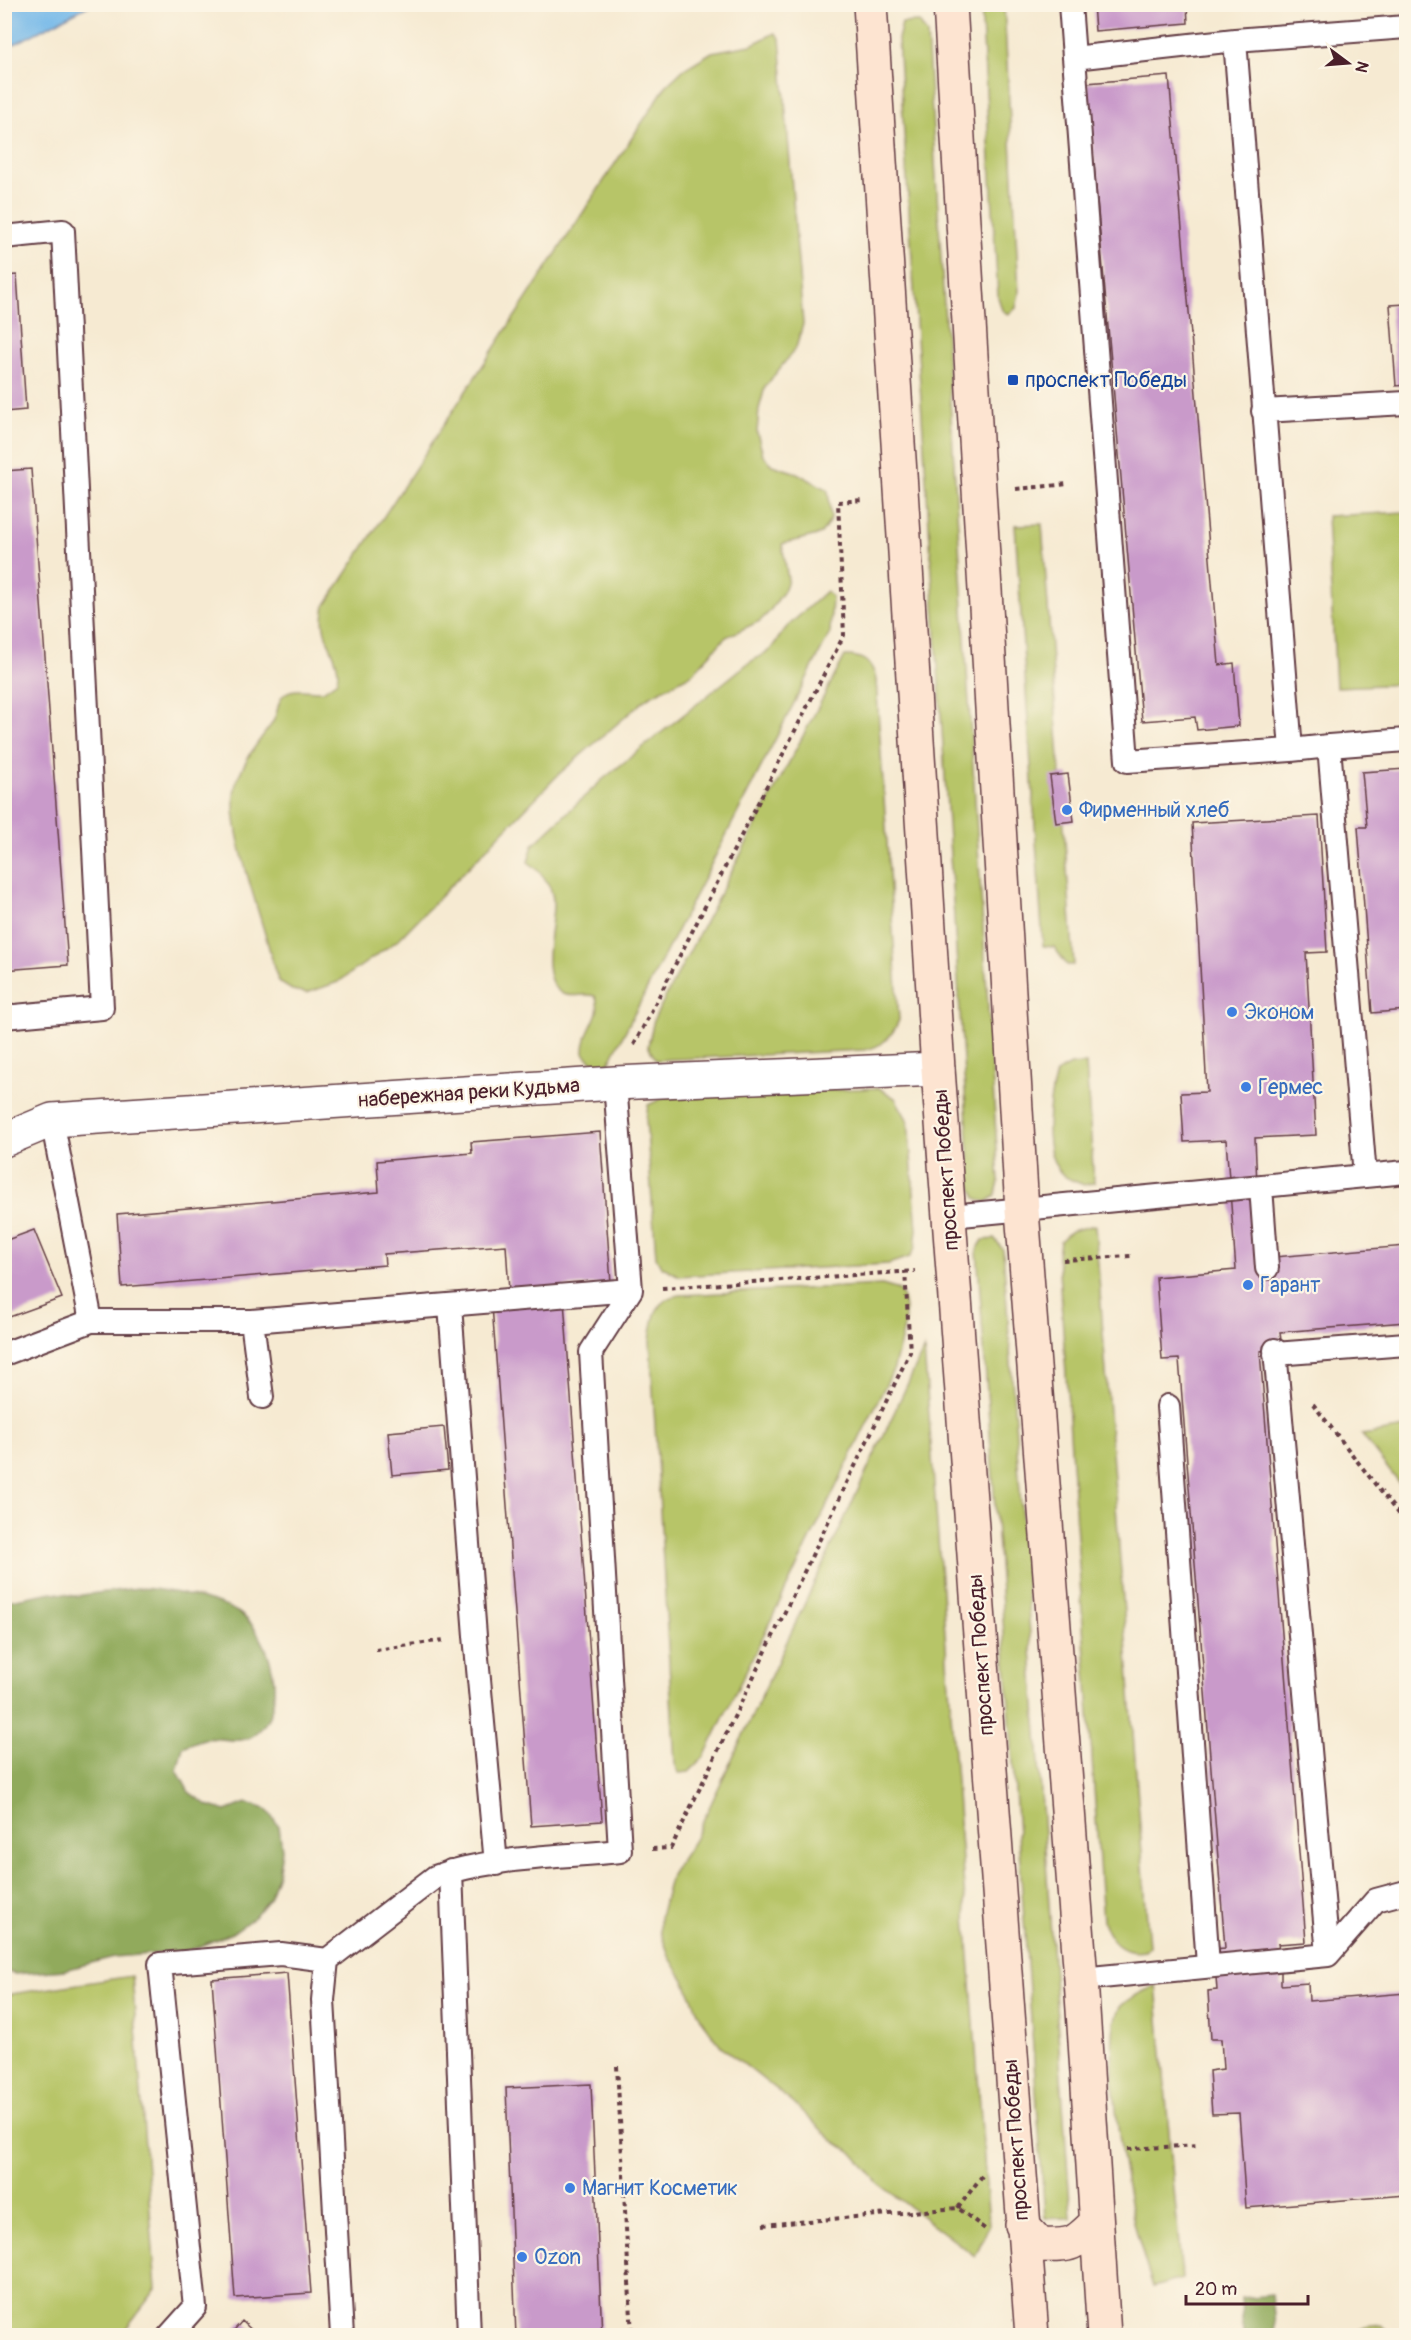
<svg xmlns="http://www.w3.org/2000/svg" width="1411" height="2340" font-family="Pangolin,sans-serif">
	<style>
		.green { fill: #b7c567; stroke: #807249; stroke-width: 1.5 }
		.forest { fill: #91aa5c; stroke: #6e6444; stroke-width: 1.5 }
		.water { fill: #73b8e9; stroke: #5e6c8a; stroke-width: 1.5 }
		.building { fill: #c99aca }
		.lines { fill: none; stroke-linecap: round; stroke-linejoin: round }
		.service-casing { stroke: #643d44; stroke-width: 26 }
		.minor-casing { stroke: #643d44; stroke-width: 36 }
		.secondary-casing { stroke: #643d44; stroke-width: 36 }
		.path { stroke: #643d44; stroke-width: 4; stroke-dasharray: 4.5 4.5; stroke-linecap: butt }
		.service { stroke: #fff; stroke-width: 22 }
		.minor { stroke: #fff; stroke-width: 33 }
		.secondary { stroke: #fde4d1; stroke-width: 33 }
		.transit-dot { fill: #1a4fb4; stroke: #fcf5e5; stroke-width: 2 }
		.shop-dot { fill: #3f7fe0; stroke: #fcf5e5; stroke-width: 2 }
		.labels { text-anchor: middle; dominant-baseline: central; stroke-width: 4.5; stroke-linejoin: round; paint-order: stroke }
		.transit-label { font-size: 21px; fill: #164399; stroke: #fcf5e5; text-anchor: start }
		.shop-label { font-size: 21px; fill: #366cbe; stroke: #fcf5e5; text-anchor: start }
		.street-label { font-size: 21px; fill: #4a1f2b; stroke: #fcf5e5 }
	</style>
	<rect width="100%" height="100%" fill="#fcf5e5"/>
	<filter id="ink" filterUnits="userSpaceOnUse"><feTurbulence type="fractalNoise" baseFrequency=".0167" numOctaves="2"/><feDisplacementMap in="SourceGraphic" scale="12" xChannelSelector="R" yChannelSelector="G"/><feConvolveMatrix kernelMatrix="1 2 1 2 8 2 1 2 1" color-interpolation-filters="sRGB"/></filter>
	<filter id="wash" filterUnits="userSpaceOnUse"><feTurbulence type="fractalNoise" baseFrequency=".008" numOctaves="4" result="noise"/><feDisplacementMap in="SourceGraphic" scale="24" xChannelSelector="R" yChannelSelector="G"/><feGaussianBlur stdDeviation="1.35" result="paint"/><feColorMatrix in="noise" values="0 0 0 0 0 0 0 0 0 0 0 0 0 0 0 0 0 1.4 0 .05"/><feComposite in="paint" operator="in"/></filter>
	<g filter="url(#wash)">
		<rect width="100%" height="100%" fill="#f6ead2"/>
		<path class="green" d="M981,5H1004L1019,293L1016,308L1008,314L1002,310L998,297Z
			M919,22L927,34L999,1182L995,1196L986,1202L976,1198L971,1185L898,39L902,23Z
			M775,33L780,38L803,324L796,348L765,387L759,409L757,433L763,455L772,465L797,473L828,490L831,519L821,534L782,544L788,580L784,591L769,612L760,621L726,637L692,674L647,698L559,774L398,940L338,982L307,993L292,990L279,982L274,968C265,922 224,826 236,784C243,762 257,743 271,725C276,718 277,711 279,703C285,683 307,692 323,691L337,681C343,655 316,638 325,606L666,86L684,69L712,52L751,45Z
			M1406,512V684L1336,687L1327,516Z
			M1042,524L1074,965H1067L1054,947L1043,946L1015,525Z
			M826,591L832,597L830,633L609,1063C598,1067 591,1062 584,1053C583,1028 605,1016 595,996C585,993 572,998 563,994C535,980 555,924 553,900C552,885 540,870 528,862L533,845L602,780L747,664L770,650L786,628Z
			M845,656C863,656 873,662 876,680L899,1020C892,1037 882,1047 864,1050L656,1060L648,1046L654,1019Z
			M1086,1064L1094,1183L1084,1185C1077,1182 1068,1180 1062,1174C1040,1152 1049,1100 1056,1073L1071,1065Z
			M879,1088L895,1098L908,1121L917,1229L915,1248L910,1257L888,1264L679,1276L661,1266L656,1257L646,1119L648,1105L665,1097Z
			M1095,1225L1149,1947L1145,1951C1122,1955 1110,1942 1103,1921L1058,1256L1060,1241L1071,1231Z
			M995,1239L1003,1250L1071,2218H1045L977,1250L983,1240Z
			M882,1285L899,1290C913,1312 899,1345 894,1368L704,1757L689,1772L679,1773L675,1764L650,1341C653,1318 654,1299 680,1295Z
			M924,1349L989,2226L975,2256L878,2183L853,2153L832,2140L793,2103L721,2046L702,2021L684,1980L670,1958L660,1931V1917L671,1875L694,1840Z
			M1406,1428V1492L1362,1435Z
			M132,1976L156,2289L121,2335H5V1995Z
			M1156,1985L1182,2279L1153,2287C1146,2264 1138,2241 1133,2217C1125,2181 1099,2032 1121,2006C1129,1997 1146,1991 1156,1985Z
			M1381,2325L1392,2335H1349L1366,2327Z"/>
		<path class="forest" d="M137,1588C161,1588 219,1600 239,1613C272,1635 291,1709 254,1735C238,1746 220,1736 204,1739C197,1741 190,1744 183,1747L177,1770L189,1792L207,1805L226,1811L246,1803L266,1809L279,1826L282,1850L278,1874L269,1898L253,1918L232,1933L188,1951L114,1957L65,1970L15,1974L5,1971V1601L52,1592L74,1596Z
			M1272,2295L1276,2335H1243L1241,2298Z"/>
		<path class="water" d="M5,4H90V5L5,49Z"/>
		<g id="blocks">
			<path class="building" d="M1093,4H1187L1188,23L1095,31Z
				M1169,76L1219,665L1234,663L1239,726L1197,730L1195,717L1142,721L1087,83Z
				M17,275L26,410L4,412V276Z
				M1406,304V385L1396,386L1390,305Z
				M31,469L68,965L4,970V471Z
				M1406,769V1010L1372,1013L1358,827H1367L1362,772Z
				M1068,774L1074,821L1056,823L1050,776Z
				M1319,816L1327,952L1306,953L1316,1135L1255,1138L1257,1185L1274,1257L1406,1246V1322L1280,1332L1282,1349L1260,1351L1306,1942L1278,1944L1281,1961V1985L1308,1983L1309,2001L1406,1993V2195L1246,2208L1239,2113L1212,2114L1209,2071L1223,2069L1221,2039H1211L1208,1991L1217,1990L1214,1949L1225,1948L1179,1359L1162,1360L1156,1277L1236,1270L1226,1140L1184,1142L1181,1093L1207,1092L1192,823Z
				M600,1132L611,1283L563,1287L602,1821L531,1826L491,1292L509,1291L506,1245L384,1254L385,1265L122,1287L117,1214L379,1192L377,1161L472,1153L471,1142Z
				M34,1230L62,1298L4,1319V1241Z
				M444,1427L448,1470L392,1475L388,1432Z
				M287,1973L311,2293L235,2298L212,1979Z
				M591,2084L602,2336H516L506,2088Z
				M242,2321L258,2336H229Z"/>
		</g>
	</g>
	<g filter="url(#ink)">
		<use href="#blocks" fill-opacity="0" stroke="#643d44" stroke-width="1.5"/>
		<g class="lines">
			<defs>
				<path id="service" d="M1070,4L1127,761L1291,750
					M1235,40L1291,750L1329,746L1365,1176
					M1074,58L1235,40L1406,27
					M4,237L63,231L102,1008L4,1017
					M1263,411L1406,403
					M1329,746L1406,740
					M52,1120L91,1321
					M1261,1187L1267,1268
					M951,1216L1406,1172
					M450,1306L475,1636L496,1864
					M252,1321L262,1397
					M1275,1350L1328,1955
					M4,1354L91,1321H252L631,1290
					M1275,1354L1406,1344
					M1168,1406L1208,1965
					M451,1871L469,2336
					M1081,1979L1328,1955L1376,1900L1406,1892
					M169,2336L195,2307L160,1964L281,1954L327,1960
					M342,2336L323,2000L327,1960L435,1877C488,1857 563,1857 620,1851L591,1352L631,1290L615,1083"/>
				<path id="minor" d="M4,1140L52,1120L615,1083L938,1069"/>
				<path id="secondary" d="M870,4L938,1069L1032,2336
					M950,4L1022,1210L1081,1979L1104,2336
					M1022,2225L1040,2245C1072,2246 1074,2245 1096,2223"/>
			</defs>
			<use href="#service" class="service-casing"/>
			<use href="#minor" class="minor-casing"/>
			<use href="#secondary" class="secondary-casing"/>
			<path class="path" d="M1016,489L1069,484
				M634,1045L844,635L838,502L864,500
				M1063,1260L1131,1256
				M662,1288L915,1271
				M1313,1404L1406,1524
				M376,1650L444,1640
				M652,1849L671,1848L910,1352L905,1271
				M617,2066L632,2336
				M1128,2149L1199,2145
				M958,2208L982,2176
				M763,2225L958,2208L985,2229"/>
			<use href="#service" class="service"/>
			<use href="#minor" class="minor"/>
			<use href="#secondary" class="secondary"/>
		</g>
	</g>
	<rect class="transit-dot" x="1007" y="374" width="12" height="12" rx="3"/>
	<g class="shop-dot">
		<circle cx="1067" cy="810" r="6"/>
		<circle cx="1232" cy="1012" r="6"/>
		<circle cx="1246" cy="1087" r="6"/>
		<circle cx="1248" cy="1285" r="6"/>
		<circle cx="570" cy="2188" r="6"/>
		<circle cx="522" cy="2257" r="6"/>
	</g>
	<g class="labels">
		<g class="transit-label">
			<text x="1025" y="380">проспект Победы</text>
		</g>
		<g class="shop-label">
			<text x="1079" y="810">Фирменный хлеб</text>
			<text x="1244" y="1012">Эконом</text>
			<text x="1258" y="1087">Гермес</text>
			<text x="1260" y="1285">Гарант</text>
			<text x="582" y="2188">Магнит Косметик</text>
			<text x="534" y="2257">Ozon</text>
		</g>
		<g class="street-label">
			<text transform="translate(469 1093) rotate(-4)">набережная реки Кудьма</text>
			<text transform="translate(946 1170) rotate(-94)">проспект Победы</text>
			<text transform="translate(981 1655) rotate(-94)">проспект Победы</text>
			<text transform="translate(1016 2140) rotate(-94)">проспект Победы</text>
		</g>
	</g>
	<rect width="1411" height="2340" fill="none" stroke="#fcf5e5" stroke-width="24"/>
	<g transform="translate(1348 63) rotate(106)" stroke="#fcf5e5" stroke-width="4.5" paint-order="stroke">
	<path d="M0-4.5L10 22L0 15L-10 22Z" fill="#4a1f2b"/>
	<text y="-9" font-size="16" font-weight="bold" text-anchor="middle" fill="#4a1f2b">N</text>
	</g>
	<path d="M1186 2295v9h122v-9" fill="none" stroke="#4a1f2b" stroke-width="3"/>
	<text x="1195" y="2295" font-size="18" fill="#4a1f2b" stroke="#fcf5e5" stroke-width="4.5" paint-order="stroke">20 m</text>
</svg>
